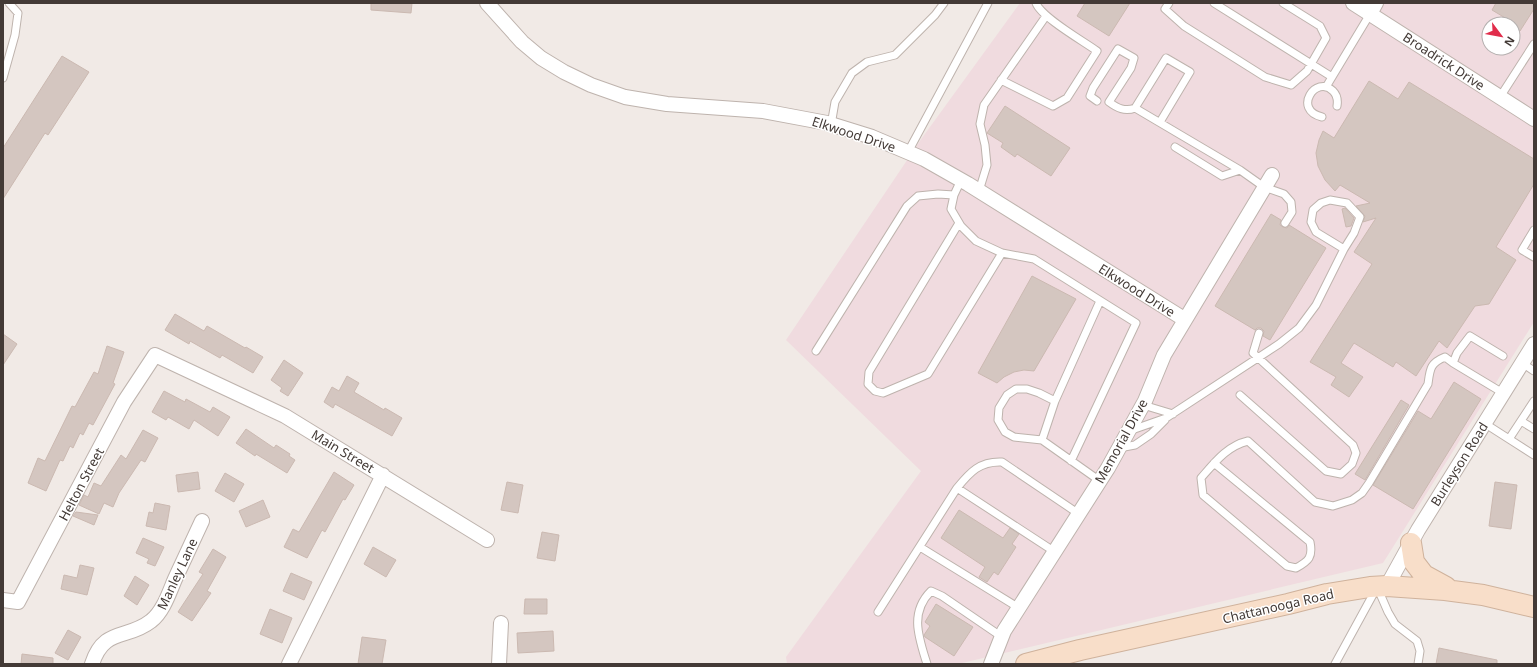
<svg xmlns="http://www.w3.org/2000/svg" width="1537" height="667" font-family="'Noto Sans',sans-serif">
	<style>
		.medical { fill: #f0dbdf; fill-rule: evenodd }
		.building { fill: #d4c6c0; stroke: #cbb9b1 }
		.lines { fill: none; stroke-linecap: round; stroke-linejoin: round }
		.service-casing { stroke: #beb3ad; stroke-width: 9 }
		.minor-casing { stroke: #beb3ad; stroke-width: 16 }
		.secondary-casing { stroke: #cfb29c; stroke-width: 22 }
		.service { stroke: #fff; stroke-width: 7 }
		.minor { stroke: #fff; stroke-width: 14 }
		.secondary { stroke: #f8dec9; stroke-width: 20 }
		.labels { text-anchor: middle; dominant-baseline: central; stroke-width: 3; stroke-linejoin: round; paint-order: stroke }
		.street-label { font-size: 13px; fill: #433a36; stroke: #fff }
	</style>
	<rect width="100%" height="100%" fill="#f1eae6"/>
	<path class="medical" d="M1020,3H1534V322L1383,563L958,664H787L786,657L921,471L786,340L922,138ZM1489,24H1513V48H1489Z"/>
	<path class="building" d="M371,3H412L411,13L371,10Z
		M1085,3H1130L1109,36L1077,16Z
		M1496,3H1534V9L1520,31L1513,27V24H1510L1512,22L1492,10Z
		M62,56L89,72L48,135L45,133L3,199V148Z
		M1369,81L1398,99L1409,82L1534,159V184L1496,247L1516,260L1489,304L1475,306L1447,348L1439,341L1416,376L1396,362L1393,367L1354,343L1341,363L1363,377L1349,397L1331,385L1336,377L1310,362L1372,264L1354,252L1376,218L1363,222L1365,216L1356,206L1370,203L1340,185L1335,191L1325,180L1318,166L1316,153L1319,140L1323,131L1334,138Z
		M1005,106L1070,148L1051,176L1017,154L1015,157L1001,147L1003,143L987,133Z
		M1345,208L1354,218L1351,226L1346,227L1342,209Z
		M1271,214L1281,220L1280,225L1283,227L1287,228L1289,225L1326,248L1270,340L1263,336L1264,331L1261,328H1257L1255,330L1215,306Z
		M1032,276L1076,299L1034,371L1024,370L1014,372L1004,377L997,383L978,373Z
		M175,314L204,331L207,326L245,348L246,347L263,357L253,373L222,355L220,358L190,341L189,344L165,330Z
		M3,334L17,344L3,365Z
		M107,346L124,352L113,383L115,384L93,425L89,423L83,435L80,433L73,448L70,446L63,461L60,460L46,491L28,483L38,458L45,461L72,406L75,407L94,372L98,374Z
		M284,360L303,373L288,396L280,391L282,388L271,380Z
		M347,376L359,383L354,392L384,410L385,408L402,418L392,436L335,404L333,408L324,402L332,387L339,391Z
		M1454,382L1481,399L1413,509L1373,485L1418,411L1431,419Z
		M164,391L185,402L186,399L210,412L213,407L230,417L218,436L194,420L189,429L168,417L166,420L152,412Z
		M1401,400L1409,405L1365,480L1355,474Z
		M246,429L274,448L276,445L290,454L289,456L295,460L287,473L256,454L255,456L236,443Z
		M143,430L158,438L145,462L141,460L119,493L113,507L104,503L99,514L79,505L84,495L88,497L94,483L101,486L121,455L126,459Z
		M198,472L200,489L178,492L176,475Z
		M334,472L354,485L345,500L343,499L325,532L322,530L307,558L284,547L293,529L299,532Z
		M225,473L244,484L234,502L215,491Z
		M507,482L523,485L518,513L501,510Z
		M1495,482L1517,485L1511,529L1489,526Z
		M263,500L270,517L246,527L239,511Z
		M155,503L170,506L166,530L146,526L149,512L153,513Z
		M959,510L1003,538L1010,528L1019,534L1012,544L1016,547L998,575L994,572L987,582L979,577L985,567L941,538Z
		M76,512L98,515L94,525L73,516Z
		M542,532L559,535L555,561L537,558Z
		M143,538L164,547L155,566L147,563L149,559L136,553Z
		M373,547L396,560L386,577L364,564Z
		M213,549L226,557L207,591L211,593L192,621L178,612L203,574L199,572Z
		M80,565L94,568L87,595L61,589L64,575L77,578Z
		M291,573L312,582L304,600L283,591Z
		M135,576L149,585L137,605L124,596Z
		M525,599H547V614H524Z
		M936,604L973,627L954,656L925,637L924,635L930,626L925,622Z
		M270,609L292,618L282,643L260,634Z
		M68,630L81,637L68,660L55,653Z
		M553,631L554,651L518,653L517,633Z
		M362,637L386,640L382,664H358Z
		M1439,648L1497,660V664H1436Z
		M22,654L53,658V664H21Z"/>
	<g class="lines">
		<defs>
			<path id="service" d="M1169,3L1165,9L1184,26L1265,77L1291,85L1307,71L1326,38L1320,26L1283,3
				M1214,3L1332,77
				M3,78L15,35L18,13L9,3
				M1001,80L1053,106L1067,98L1097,51C1083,41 1041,17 1036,3
				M1326,87L1370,14
				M1500,97L1534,44
				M1097,101L1090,96L1093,88L1118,49L1134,58L1131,68L1109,102C1117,108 1125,112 1135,108L1166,58L1190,72L1160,122
				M1135,108L1240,170L1264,187L1284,194L1291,202L1292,212L1285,223
				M1322,117C1292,110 1316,74 1333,91C1337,95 1338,100 1337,106
				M831,125L835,102L852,73L867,62L895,55L935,15L944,3
				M1175,147L1222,176L1240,170
				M908,152L988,3
				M961,180L954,195L951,209L961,226L976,241L1002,253L1034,259L1136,323L1071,461
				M979,191L987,165L985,145L980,124L984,105L1046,16
				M959,223L869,372L868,384L875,391L883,393L928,374L1002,253
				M1534,230L1522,250L1534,257
				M816,351L907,206L918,196L938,194L954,195
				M1522,363L1534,371
				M1503,393L1453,363L1457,353L1470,336L1503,356
				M1240,395L1326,471L1341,474L1352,464L1356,453L1353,445L1253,353L1259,333
				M1055,401L1100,301
				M1143,405L1173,414
				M1521,421L1534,429
				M1484,423L1509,439L1534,401
				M1129,431L1166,418L1279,344L1299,328L1316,305L1344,249L1354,233L1360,217L1347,203L1330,200L1321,203L1313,210L1311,222L1316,232L1344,249
				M1509,439L1534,455
				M1042,440L1055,401L1039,393L1027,389H1016L1007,395L999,408L998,420L1005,432L1014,437L1042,440L1100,481
				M1119,448L1135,445L1151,434L1165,420
				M1214,463L1310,542C1313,557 1309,561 1296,568L1287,566L1203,495L1201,478C1215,462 1227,446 1248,441L1315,502L1333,506L1352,500L1362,493L1369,483L1428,384C1430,369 1430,363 1445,357L1453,363
				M957,488L1055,552
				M920,547L1019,608
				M1378,589L1388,612L1395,624L1417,641L1420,651L1418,664
				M878,612L957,488C970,472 980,461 1002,462L1079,514
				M927,664C919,638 909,613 931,591L942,596L1002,637
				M1335,664L1376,589"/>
			<path id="minor" d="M487,3L522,42L541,58L564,72L591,85L625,97L667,104L763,111L827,123L872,137L924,159L968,184L1184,319
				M1353,3L1534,119
				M1370,14L1376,3
				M1387,586L1418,530L1534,344
				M3,600L18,602L124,402L155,355L285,416L487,540
				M92,664C104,627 127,640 151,621C163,612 169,593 175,579C184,560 193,540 202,521
				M289,664L383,475
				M499,664L501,623
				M991,664L1004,631L1108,468L1145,401L1164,355L1272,175"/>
			<path id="secondary" d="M1411,543L1414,562L1424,575L1446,587
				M1026,664L1080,650L1288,604L1327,594L1370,587L1387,586L1445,590L1483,595L1534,607"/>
		</defs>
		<use href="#service" class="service-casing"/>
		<use href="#minor" class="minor-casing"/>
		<use href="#secondary" class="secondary-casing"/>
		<use href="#service" class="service"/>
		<use href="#minor" class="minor"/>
		<use href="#secondary" class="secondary"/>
	</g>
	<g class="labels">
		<g class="street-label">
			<text transform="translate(1444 61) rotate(33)">Broadrick Drive</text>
			<text transform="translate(854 134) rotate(18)">Elkwood Drive</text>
			<text transform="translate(1137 290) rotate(32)">Elkwood Drive</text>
			<text transform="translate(1121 441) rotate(-61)">Memorial Drive</text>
			<text transform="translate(343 451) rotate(31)">Main Street</text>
			<text transform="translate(1459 464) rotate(-58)">Burleyson Road</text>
			<text transform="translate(81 484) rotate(-62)">Helton Street</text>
			<text transform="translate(177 574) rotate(-65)">Manley Lane</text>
			<text transform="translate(1278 606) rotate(-13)">Chattanooga Road</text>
		</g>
	</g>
	<rect width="1537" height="667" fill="none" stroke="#433a36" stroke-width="8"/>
	<g transform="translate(1501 36) rotate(122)"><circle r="19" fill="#ffffff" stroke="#b4b0af"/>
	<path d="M0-3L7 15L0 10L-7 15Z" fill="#e12d4b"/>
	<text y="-6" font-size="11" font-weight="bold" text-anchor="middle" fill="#433a36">N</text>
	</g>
</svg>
